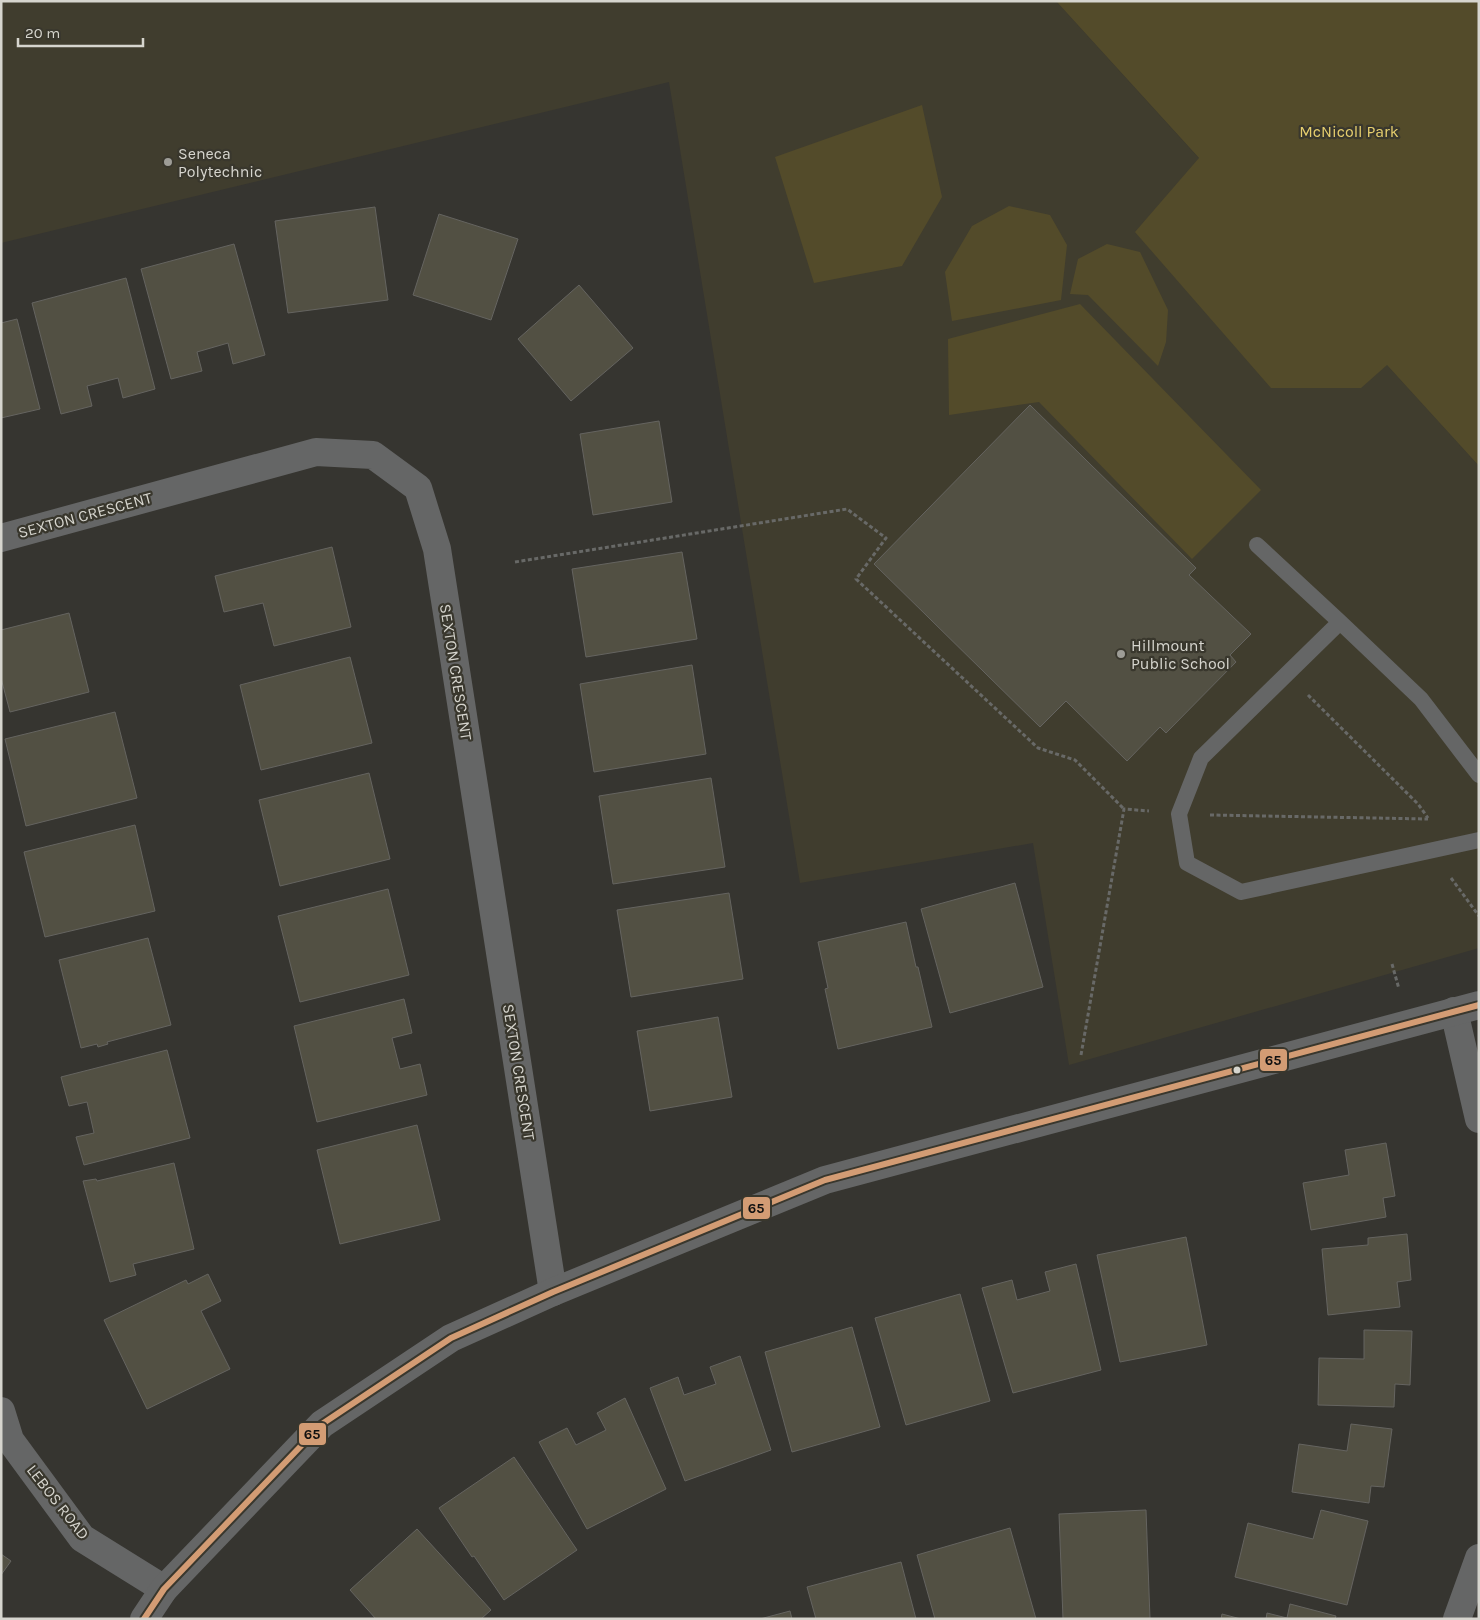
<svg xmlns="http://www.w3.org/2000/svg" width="1480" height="1620" font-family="Karla,sans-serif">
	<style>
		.built { fill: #403d2e }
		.green { fill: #534b2a }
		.building { fill: #525043; stroke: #656460 }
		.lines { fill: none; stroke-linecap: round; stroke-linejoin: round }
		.path { stroke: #686967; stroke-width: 3; stroke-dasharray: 4 2.5; stroke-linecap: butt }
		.service { stroke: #656666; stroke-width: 16 }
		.minor { stroke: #656666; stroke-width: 28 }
		.tertiary { stroke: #656666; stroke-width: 28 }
		.bus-1-casing { stroke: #39372d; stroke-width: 10 }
		.bus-1 { stroke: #d39c74; stroke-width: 6 }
		.poi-dot { fill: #9e9d97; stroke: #39372d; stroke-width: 2 }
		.bus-dot { fill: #d6d5ce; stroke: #39372d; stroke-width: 2 }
		.labels { text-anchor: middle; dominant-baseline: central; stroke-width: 4.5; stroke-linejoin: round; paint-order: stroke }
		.park-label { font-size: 16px; fill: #e7cf6e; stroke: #39372d }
		.poi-label { font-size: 16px; fill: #d6d5ce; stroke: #39372d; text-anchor: start }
		.street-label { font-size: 16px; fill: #d6d5ce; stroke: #39372d }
		.line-badge { stroke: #39372d; stroke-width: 2 }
		.pale-badge-label { font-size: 14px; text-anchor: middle; font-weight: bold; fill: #111 }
	</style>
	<rect width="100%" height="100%" fill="#363530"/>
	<path class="built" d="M1,1H1056L1479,466V948L1069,1065L1033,843L800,883L669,82L1,243Z"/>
	<path class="green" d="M1056,1H1479V466L1387,365L1361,388H1271L1135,232L1199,158Z
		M922,105L942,197L902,266L814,283L775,157Z
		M1009,206L1050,215L1067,245L1061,300L952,321L945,272L972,226Z
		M1107,244L1140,252L1168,310L1166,342L1158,366L1088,295L1070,294L1078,259Z
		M1080,304L1261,490L1192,559L1039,402L949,415L948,339Z"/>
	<path class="building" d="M375,207L388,300L288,313L275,221Z
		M439,214L518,239L491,320L413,295Z
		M234,244L265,355L233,364L228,343L197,352L202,371L171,379L141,269Z
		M126,278L155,389L123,398L118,378L87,386L92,406L61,414L32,303Z
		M579,285L633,348L571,401L518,339Z
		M17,319L40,409L1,418V323Z
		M1030,405L1196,568L1189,575L1251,634L1230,655L1236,662L1166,733L1160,727L1127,761L1066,701L1040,727L874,564Z
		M659,421L672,502L593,515L580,434Z
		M332,547L351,627L274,646L263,603L224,612L215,576Z
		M682,552L697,639L586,657L572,569Z
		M69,613L89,692L10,712L1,678V630Z
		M350,657L372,743L261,770L240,685Z
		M692,665L706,754L594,772L580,684Z
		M115,712L137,798L26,826L5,739Z
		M369,773L390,859L280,886L259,800Z
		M711,778L725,867L613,884L599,796Z
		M135,825L155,911L45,937L24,852Z
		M1015,883L1043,987L950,1013L921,909Z
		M388,889L409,975L300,1002L278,916Z
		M729,893L743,979L631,997L617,910Z
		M906,922L916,967H918L932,1027L838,1049L825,989L828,988L818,942Z
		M148,938L171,1025L107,1042L108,1044L98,1047L97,1044L81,1048L59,960Z
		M404,999L412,1033L392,1038L400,1069L420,1064L427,1095L317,1122L294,1026Z
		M718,1017L732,1097L650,1111L637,1031Z
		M167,1050L190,1138L84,1165L76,1137L94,1133L87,1102L69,1106L61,1077Z
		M417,1125L440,1220L340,1244L317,1150Z
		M1386,1143L1395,1196L1383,1198L1386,1217L1311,1230L1303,1183L1349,1175L1345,1150Z
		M174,1163L194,1249L133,1264L136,1275L110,1282L83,1181L96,1179L97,1181Z
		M1407,1234L1411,1280L1397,1282L1400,1307L1328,1315L1322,1249L1368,1245V1238Z
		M1186,1237L1207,1345L1120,1362L1097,1255Z
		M1076,1264L1101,1370L1013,1393L982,1288L1012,1280L1017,1300L1050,1291L1045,1272Z
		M208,1274L221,1301L201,1311L230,1369L147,1409L104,1320L186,1280L188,1284Z
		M960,1294L990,1401L906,1425L875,1318Z
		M852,1327L880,1427L792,1452L765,1352Z
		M1364,1330L1412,1331L1410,1385L1395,1384L1394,1407L1318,1405L1319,1358L1364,1359Z
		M740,1356L771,1450L685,1481L650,1388L678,1377L684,1395L716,1384L710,1367Z
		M625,1398L666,1489L587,1529L539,1442L567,1428L576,1445L606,1430L597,1413Z
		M1351,1424L1392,1429L1384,1487L1371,1486L1369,1503L1292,1492L1299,1444L1347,1451Z
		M514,1457L577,1550L504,1600L474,1556L472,1557L439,1508Z
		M1146,1510L1150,1619H1063L1059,1514Z
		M1321,1510L1368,1521L1347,1605L1235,1577L1248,1523L1313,1539Z
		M1010,1528L1036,1619H935L917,1555Z
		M417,1529L491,1610L481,1619H376L350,1590Z
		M1,1554L11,1561L1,1575Z
		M901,1562L916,1619H816L807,1587Z
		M1290,1604L1336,1616L1335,1619H1266L1267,1613L1287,1618Z
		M790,1611L792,1619H760Z
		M1222,1614L1241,1619H1221Z"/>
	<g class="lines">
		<path class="path" d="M515,562L847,509L886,538L856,579L1038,748L1075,760L1124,809
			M1308,695L1418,804L1428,818
			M1210,815L1428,819
			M1451,878L1479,916
			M1392,964L1399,989
			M1081,1055L1124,809L1149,811"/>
		<path class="service" d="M1257,545L1340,622L1421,699L1479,775
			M1340,622L1201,758L1179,814L1187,863L1241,892L1479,840"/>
		<path class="minor" d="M1,538L316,452L373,455L418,488L437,549L553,1292
			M1454,1011L1479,1119
			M1,1411L10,1440L82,1538L164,1589
			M1457,1619L1479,1558"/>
		<path class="tertiary" d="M144,1619L164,1589L322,1424L451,1338L553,1292L825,1180L1479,1005"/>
		<defs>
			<path id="bus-1" d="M144,1619L164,1589L322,1424L451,1338L553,1292L825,1180L1479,1005"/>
		</defs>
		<use href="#bus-1" class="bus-1-casing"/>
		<use href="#bus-1" class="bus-1"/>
	</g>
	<g class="poi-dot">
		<circle cx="168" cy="162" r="5"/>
		<circle cx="1121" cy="654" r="5"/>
	</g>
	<circle class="bus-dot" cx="1237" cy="1070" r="4.5"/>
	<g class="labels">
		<g class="park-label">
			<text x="1349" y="131">McNicoll Park</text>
		</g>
		<g class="poi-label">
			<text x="178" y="153">Seneca<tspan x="178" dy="18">Polytechnic</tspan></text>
			<text x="1131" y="645">Hillmount<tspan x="1131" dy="18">Public School</tspan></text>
		</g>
		<g class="street-label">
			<text transform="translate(85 515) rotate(-15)">SEXTON CRESCENT</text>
			<text transform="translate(456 672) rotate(81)">SEXTON CRESCENT</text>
			<text transform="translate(519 1072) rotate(81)">SEXTON CRESCENT</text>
			<text transform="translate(58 1502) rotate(52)">LEBOS ROAD</text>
		</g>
	</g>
	<g class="line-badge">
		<rect x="1259" y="1048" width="29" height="24" rx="5" fill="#d39c74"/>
		<rect x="742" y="1196" width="29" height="24" rx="5" fill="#d39c74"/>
		<rect x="298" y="1422" width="29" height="24" rx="5" fill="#d39c74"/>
	</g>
	<g class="pale-badge-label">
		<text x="1273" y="1065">65</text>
		<text x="756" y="1213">65</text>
		<text x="312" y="1439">65</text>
	</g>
	<rect width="1480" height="1620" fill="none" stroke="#d6d5ce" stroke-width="5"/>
	<path d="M18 38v8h125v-8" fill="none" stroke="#d6d5ce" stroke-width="2.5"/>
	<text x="25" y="38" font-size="15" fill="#d6d5ce" stroke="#39372d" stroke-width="4" paint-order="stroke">20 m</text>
</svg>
